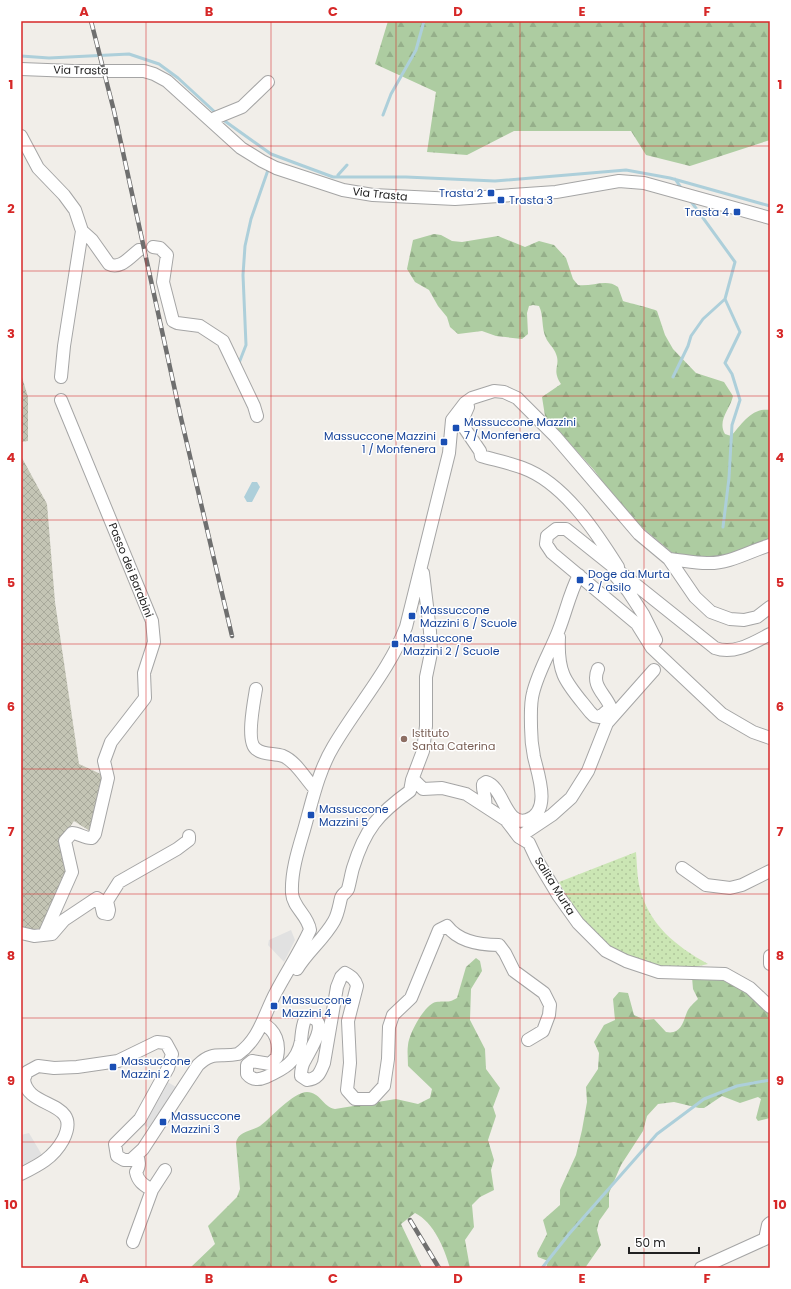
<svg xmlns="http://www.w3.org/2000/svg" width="791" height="1289" font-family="Poppins,sans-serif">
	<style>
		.construction { fill: url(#construction-cross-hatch) }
		.grass { fill: url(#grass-dots) }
		.forest { fill: url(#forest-firs) }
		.parking { fill: #e1e1e1 }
		.water { fill: #adcfda }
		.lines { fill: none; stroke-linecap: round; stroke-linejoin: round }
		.stream { stroke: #adcfda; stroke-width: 3 }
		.minor-casing { stroke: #a5a5a5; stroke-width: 14 }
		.minor { stroke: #fff; stroke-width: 12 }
		.rail-casing { stroke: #6f6f6f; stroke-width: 4.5 }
		.rail { stroke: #fff; stroke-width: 3; stroke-dasharray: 9; stroke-linecap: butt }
		.grid { fill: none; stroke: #d62828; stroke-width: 1; stroke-opacity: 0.55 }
		.transit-dot { fill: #1a4fb4; stroke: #fff; stroke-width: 1.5 }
		.education-dot { fill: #8d6e63; stroke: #fff; stroke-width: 1.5 }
		.labels { text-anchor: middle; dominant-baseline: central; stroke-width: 3; stroke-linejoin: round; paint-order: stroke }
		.street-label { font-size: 11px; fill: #212121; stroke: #fff }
		.transit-label { font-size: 11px; fill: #164399; stroke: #fff; text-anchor: start }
		.education-label { font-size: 11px; fill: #785e54; stroke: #fff; text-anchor: start }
		.neatline { fill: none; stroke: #d62828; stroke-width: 1.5 }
		.grid-label { font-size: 13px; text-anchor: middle; font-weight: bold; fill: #d62828 }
	</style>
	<defs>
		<pattern id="construction-cross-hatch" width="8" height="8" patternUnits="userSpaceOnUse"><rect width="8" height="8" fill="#c4c5b5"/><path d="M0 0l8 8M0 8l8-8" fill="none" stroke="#a8a99b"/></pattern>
		<pattern id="grass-dots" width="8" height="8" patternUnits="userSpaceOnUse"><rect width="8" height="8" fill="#cbe6b4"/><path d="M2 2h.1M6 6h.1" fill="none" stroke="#aec59a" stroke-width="1.8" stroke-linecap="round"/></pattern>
		<pattern id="forest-firs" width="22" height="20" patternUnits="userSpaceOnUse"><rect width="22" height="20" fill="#adcca1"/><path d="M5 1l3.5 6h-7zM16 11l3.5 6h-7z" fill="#95af8a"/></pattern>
	</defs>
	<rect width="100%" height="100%" fill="#f1eee9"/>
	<path class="construction" d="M21,374L28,397V441L21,442Z
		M21,456L47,504L55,602L79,764L105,776L93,833L74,821L60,841L68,874L41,933L21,928Z"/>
	<path class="grass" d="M636,852C637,864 637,877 640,889C650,926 676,946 708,964C694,967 680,970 666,969C617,966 580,922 559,882Z"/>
	<path class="forest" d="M388,21H770V140L690,166L646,155L631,131H514L467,155L427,152L436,92L375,64Z
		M434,234L441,235L452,241L462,242L498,236L525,247L539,241L554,245L566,258L573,279L578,285C592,287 607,278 618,287L623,301C629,303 655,309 657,311L665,335L673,349L696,373L724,382L733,396C730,410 717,420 725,434L731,436C742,424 752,407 770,410V541L714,559L675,555L638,524L617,502L594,470L545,416L542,397L561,384C551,369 561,366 556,354C554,348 548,343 546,338C541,328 544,316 539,306L533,305L529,306L527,313L528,334L522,339L496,336L482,331L458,334L450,327L447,317L438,306L429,290L415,282L407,269L413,240Z
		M476,958L480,961L482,971L471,989L470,1020L485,1049L486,1069L500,1088L493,1107L496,1116L488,1140L494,1160L491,1170L494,1190L480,1197L472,1205L474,1227L465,1240L470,1268H450C444,1247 434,1223 415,1213L401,1224L422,1268H190L215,1244L208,1226L237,1197L240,1189L236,1143C237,1132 251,1131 260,1126C271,1118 293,1092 307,1092C320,1092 323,1107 335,1109L396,1099L418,1104L430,1098L432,1089L408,1066C408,1059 407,1052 408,1045C409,1033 425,1004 436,1002C446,1000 447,1004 457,998L466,967Z
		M692,977L728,978L770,1010V1118L758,1121L756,1118L761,1099L758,1097L740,1103L722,1096L704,1108H699L674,1102L658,1104L647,1116L643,1131L621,1165L609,1193V1207L599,1221L597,1230L601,1245L585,1268H546L548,1261L538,1257L537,1253L547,1234L543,1220L560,1205V1190L576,1155L582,1130L587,1102L586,1087L598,1069L599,1053L594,1042L604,1025L615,1020L613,999L619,992L628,993L634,1015L645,1020L654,1019L666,1032C681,1035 683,1022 687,1012C689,1007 694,1003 698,999L693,989Z"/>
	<path class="parking" d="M291,930L295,940L284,962L268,945L269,940Z
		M166,1081L176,1087L149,1128L142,1124Z
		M29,1133L42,1155L21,1166V1135Z"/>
	<path class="water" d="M252,482H257L260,487L252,502H247L244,497Z"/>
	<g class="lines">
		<path class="stream" d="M21,56L49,58L129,54L159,64L178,78L217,114
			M383,115L391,94L416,50L424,21
			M222,119L271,154L333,177H406L495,181L626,170L670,178L770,206
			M338,175L347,165
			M675,179L682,189
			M690,200L735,262L725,299L740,332L725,363L732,374L740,400L732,425L729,478L723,527
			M239,363L246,345L243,275L245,246L251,219L268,170
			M673,377L688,346L691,336L703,319L725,299
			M542,1268L569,1234L657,1134L704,1099L737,1086L770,1080"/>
		<defs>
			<path id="minor" d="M21,69L73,71H144L154,74L167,81L241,148L262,161L276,168L343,190L373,195L455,199L556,192L619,181L644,183L770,218
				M215,118L242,107L268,82
				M21,136L38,168L64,195L75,210L82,231L92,240L109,264C120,270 130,257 139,250
				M153,247L160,248L167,255L163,282L173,321L177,323L200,326L223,341L254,406L257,416
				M61,377L64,346L82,231
				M468,407L461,423L480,451L481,456C495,460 510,463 523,468C564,483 596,532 618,567
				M669,559C681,560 694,563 707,563C729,564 750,551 770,545
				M613,573L628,591L643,614L656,640L651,646
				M770,634C753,643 734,655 715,648L566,529H556L547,536L546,544L552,553L637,624L652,648L722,714L753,732L770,738
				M559,637C557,676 567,683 590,712L594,716L600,717L608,710L610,706C604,693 591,685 598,669
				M256,689C254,701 246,742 256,749C263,755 274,753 283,756C296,761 306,780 315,789
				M412,780L423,751L426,726V677L431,653L430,631L423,573
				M485,805C487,798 482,792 483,784L486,782C504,787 505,827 527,820C552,812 538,774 534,757C532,747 531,737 531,727C531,716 530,704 533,693C538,672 550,652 558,632C566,612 569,595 579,575
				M519,837L552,815L571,798L588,771L607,723L654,670
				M682,868L706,885L730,888L742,885L770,871
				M21,933L34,936L52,934L64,920L97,898L100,900L103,913L108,914L109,910L107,901L119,882L177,849L189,840V836
				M44,935L72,872L65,841L72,833C79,833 85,839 92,838L95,834L108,778L104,761L111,742L145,698L144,673L154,642L152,621L61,400
				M770,956V964
				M297,969C307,952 324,939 334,921C338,914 339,906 341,898C342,894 347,892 348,889C350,882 351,875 353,868C365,829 378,814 410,791L412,780H414L423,789L442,788L466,794L506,820L519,837L529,843L537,860L558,895L578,923L606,951L626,961L659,972L725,974L750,988L770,1007
				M263,1024C276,1030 280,1044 277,1057L270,1064L252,1061L247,1065V1074C253,1081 259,1080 266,1077C284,1069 297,1062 301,1041C302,1032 302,1025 306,1017C333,1017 310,1050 305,1060C302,1065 301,1070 301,1076L307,1080C318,1079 320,1073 324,1063L337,987L341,977L345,973C352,977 355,979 357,986L348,1021L350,1063L347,1090L355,1099H372L384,1086L388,1059L389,1027L393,1015L411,998L439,930L447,926C459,942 480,945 499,945L505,953L514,971L544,993L550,1005L549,1015L543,1031L528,1040
				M137,1156C140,1162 140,1166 136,1172C138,1182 144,1185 152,1190L165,1170
				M21,1174C39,1165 53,1158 63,1140C84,1099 26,1110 24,1079L27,1072L38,1066L54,1068L77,1067L118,1061L157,1042L166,1043L172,1054L168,1068L140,1119L115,1144L117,1156L124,1160H131L143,1149L198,1065C213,1050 221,1058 238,1054C260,1039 264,1014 276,992C287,971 300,952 310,930C308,915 293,908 292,893C291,872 298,850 304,830C312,802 318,772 333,747C357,706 389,671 406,627L449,453L452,420L465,403L472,398L494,391L504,392L517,398L555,436L639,534L669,559L695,597L711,612L730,619L744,620L757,617L770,607
				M133,1242L152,1190
				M701,1268L765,1239L768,1225L770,1223"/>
		</defs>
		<use href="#minor" class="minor-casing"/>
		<use href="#minor" class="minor"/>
		<defs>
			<path id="rail" d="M91,21L114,111L181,418L232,636
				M410,1220L439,1268"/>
		</defs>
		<use href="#rail" class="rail-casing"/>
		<use href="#rail" class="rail"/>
	</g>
	<path class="grid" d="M146,21V1268M271,21V1268M396,21V1268M520,21V1268M644,21V1268M21,146H770M21,271H770M21,396H770M21,520H770M21,644H770M21,769H770M21,894H770M21,1018H770M21,1142H770"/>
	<g class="transit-dot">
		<rect x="487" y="189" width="8" height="8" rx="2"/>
		<rect x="497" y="196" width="8" height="8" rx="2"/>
		<rect x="733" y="208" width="8" height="8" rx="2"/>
		<rect x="452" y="424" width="8" height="8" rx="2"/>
		<rect x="440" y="438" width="8" height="8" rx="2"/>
		<rect x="576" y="576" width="8" height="8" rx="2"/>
		<rect x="408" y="612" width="8" height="8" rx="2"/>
		<rect x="391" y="640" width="8" height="8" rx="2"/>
		<rect x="307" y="811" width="8" height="8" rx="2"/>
		<rect x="270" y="1002" width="8" height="8" rx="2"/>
		<rect x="109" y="1063" width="8" height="8" rx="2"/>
		<rect x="159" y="1118" width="8" height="8" rx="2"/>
	</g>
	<circle class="education-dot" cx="404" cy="739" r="4"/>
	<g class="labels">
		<g class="street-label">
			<text transform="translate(81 70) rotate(1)">Via Trasta</text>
			<text transform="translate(380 194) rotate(6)">Via Trasta</text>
			<text transform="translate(131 570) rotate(68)">Passo dei Barabini</text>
			<text transform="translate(555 886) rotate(58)">Salita Murta</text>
		</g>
		<g class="transit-label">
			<text x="483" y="193" text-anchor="end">Trasta 2</text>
			<text x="509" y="200">Trasta 3</text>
			<text x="729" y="212" text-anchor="end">Trasta 4</text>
			<text x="464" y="422">Massuccone Mazzini<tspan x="464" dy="13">7 / Monfenera</tspan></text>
			<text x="436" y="436" text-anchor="end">Massuccone Mazzini<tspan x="436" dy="13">1 / Monfenera</tspan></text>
			<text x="588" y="574">Doge da Murta<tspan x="588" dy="13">2 / asilo</tspan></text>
			<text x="420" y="610">Massuccone<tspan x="420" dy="13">Mazzini 6 / Scuole</tspan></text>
			<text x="403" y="638">Massuccone<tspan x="403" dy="13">Mazzini 2 / Scuole</tspan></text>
			<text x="319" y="809">Massuccone<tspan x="319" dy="13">Mazzini 5</tspan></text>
			<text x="282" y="1000">Massuccone<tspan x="282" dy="13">Mazzini 4</tspan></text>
			<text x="121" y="1061">Massuccone<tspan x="121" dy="13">Mazzini 2</tspan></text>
			<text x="171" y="1116">Massuccone<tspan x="171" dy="13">Mazzini 3</tspan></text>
		</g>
		<g class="education-label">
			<text x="412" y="733">Istituto<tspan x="412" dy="13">Santa Caterina</tspan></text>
		</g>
	</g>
	<rect width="791" height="1289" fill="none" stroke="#ffffff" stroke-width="44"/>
	<path d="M629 1247v6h70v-6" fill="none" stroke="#212121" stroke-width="2"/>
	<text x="635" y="1247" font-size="12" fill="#212121" stroke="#ffffff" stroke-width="3" paint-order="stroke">50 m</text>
	<rect x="22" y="22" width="747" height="1245" class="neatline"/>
	<g class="grid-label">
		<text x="84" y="16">A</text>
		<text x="209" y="16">B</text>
		<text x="333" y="16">C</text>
		<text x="458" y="16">D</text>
		<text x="582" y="16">E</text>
		<text x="707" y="16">F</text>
		<text x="11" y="89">1</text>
		<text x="780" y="89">1</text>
		<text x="11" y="213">2</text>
		<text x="780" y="213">2</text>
		<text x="11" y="338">3</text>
		<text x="780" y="338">3</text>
		<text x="11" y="462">4</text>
		<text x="780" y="462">4</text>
		<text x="11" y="587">5</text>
		<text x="780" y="587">5</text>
		<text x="11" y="711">6</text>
		<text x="780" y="711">6</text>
		<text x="11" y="836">7</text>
		<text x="780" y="836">7</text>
		<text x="11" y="960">8</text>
		<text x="780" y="960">8</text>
		<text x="11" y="1085">9</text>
		<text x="780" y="1085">9</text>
		<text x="11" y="1209">10</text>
		<text x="780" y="1209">10</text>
		<text x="84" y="1283">A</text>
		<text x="209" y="1283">B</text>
		<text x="333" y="1283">C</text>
		<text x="458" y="1283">D</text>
		<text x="582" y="1283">E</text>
		<text x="707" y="1283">F</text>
	</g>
</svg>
